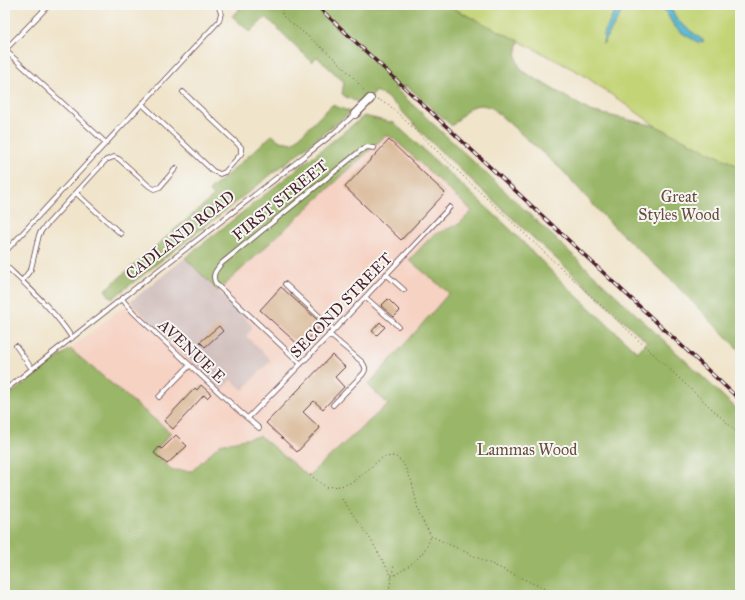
<svg xmlns="http://www.w3.org/2000/svg" width="745" height="600" font-family="'IM FELL Great Primer',serif">
	<style>
		.built { fill: #f6d2c3 }
		.industrial { fill: #d1bfbd }
		.green { fill: #c3d476; stroke: #867a50 }
		.forest { fill: #9ab667; stroke: #726a49 }
		.water { fill: #4bb2ca; stroke: #4a687a }
		.building { fill: #d9b795 }
		.lines { fill: none; stroke-linecap: round; stroke-linejoin: round }
		.lane-casing { stroke: #633d43; stroke-width: 5.5 }
		.street-casing { stroke: #633d43; stroke-width: 10 }
		.path { stroke: #633d43; stroke-width: 1; stroke-dasharray: 1 3; stroke-linecap: butt }
		.lane { stroke: #fff; stroke-width: 4 }
		.street { stroke: #fff; stroke-width: 8 }
		.rail-casing { stroke: #4a1f2b; stroke-width: 3.5 }
		.rail { stroke: #f6f6f2; stroke-width: 2; stroke-dasharray: 6; stroke-linecap: butt }
		.labels { text-anchor: middle; dominant-baseline: central; stroke-width: 4; stroke-linejoin: round; paint-order: stroke }
		.park-label { font-size: 16px; fill: #684c3e; stroke: #f6f6f2 }
		.street-label { font-size: 16px; fill: #4a1f2b; stroke: #f6f6f2 }
	</style>
	<rect width="100%" height="100%" fill="#f6f6f2"/>
	<filter id="ink" filterUnits="userSpaceOnUse"><feTurbulence type="fractalNoise" baseFrequency=".025" numOctaves="2"/><feDisplacementMap in="SourceGraphic" scale="8" xChannelSelector="R" yChannelSelector="G"/><feConvolveMatrix kernelMatrix="1 2 1 2 8 2 1 2 1" color-interpolation-filters="sRGB"/></filter>
	<filter id="wash" filterUnits="userSpaceOnUse"><feTurbulence type="fractalNoise" baseFrequency=".012" numOctaves="4" result="noise"/><feDisplacementMap in="SourceGraphic" scale="16" xChannelSelector="R" yChannelSelector="G"/><feGaussianBlur stdDeviation="0.9" result="paint"/><feColorMatrix in="noise" values="0 0 0 0 0 0 0 0 0 0 0 0 0 0 0 0 0 1.4 0 .05"/><feComposite in="paint" operator="in"/></filter>
	<g filter="url(#wash)">
		<rect width="100%" height="100%" fill="#f0e4ca"/>
		<path class="built" d="M394,123L473,198L507,226L411,337L368,385L388,404L308,476L260,436L220,444L192,471L172,470L154,453L171,433L70,349L185,258L204,278Z"/>
		<path class="industrial" d="M185,258L252,325V329L246,336L271,360L243,390L231,380L221,390L130,302Z"/>
		<path class="green" d="M446,5H740V167L656,126L582,74L519,41Z"/>
		<path class="forest" d="M235,5H446L519,41C516,53 514,62 524,72L590,111L656,126L740,167V351L672,281L607,220L562,170L492,108C472,99 465,113 452,126L407,86L395,88L740,412V437L735,442L740,446V595H5V398L70,349L171,433L154,453L172,470L192,471L220,444L260,436L308,476L388,404L368,385L411,337L449,293L409,260L433,235L459,224L472,211L394,139L389,136H385L218,291L185,258L364,116L394,123L507,226L565,285L637,352L647,342L527,232L430,141L397,106L385,96L375,91L367,106L346,97L342,94L344,82L317,57L312,62L266,17L250,32L232,16L240,9Z
			M332,105L351,112L112,299L105,290L214,196L209,191L272,135L280,141L293,143Z"/>
		<path class="water" d="M618,5H626L603,44L604,33Z
			M657,5H669L678,21L704,41L699,43L682,33L674,26L662,6Z"/>
		<g id="blocks">
			<path class="building" d="M389,140L445,193L401,240L345,187Z
				M281,287L322,324L301,347L260,310Z
				M388,299L400,311L394,317L381,306Z
				M380,322L385,327L377,335L372,331Z
				M219,326L223,331L205,347L200,342Z
				M332,355L345,367L335,377L344,387L323,409L314,401L303,412L320,428L297,452L266,423Z
				M201,385L211,394L207,398L204,395L173,429L164,421L195,388L197,390Z
				M176,435L187,446L167,464L154,453L159,447L162,449Z"/>
		</g>
	</g>
	<g filter="url(#ink)">
		<use href="#blocks" fill-opacity="0" stroke="#633d43" stroke-width="1"/>
		<g class="lines">
			<defs>
				<path id="lane" d="M5,50L106,143
					M5,50L49,5
					M142,104L213,171L220,174L225,172L241,154V147L183,92
					M76,193L121,234
					M5,252L219,21L221,13L218,5
					M5,265C28,287 55,311 72,338
					M386,274L404,290
					M22,281L31,269L39,235L42,230L106,160L114,157L119,159L149,186L154,189L160,187L176,168
					M285,284L334,330
					M365,297L398,326
					M122,299L133,312L239,411L259,428
					M329,334L362,362C365,366 367,369 363,374L333,405
					M16,346L32,369
					M301,364L216,284C211,275 216,270 222,263L360,151L367,147L374,148
					M5,390L334,133L355,114
					M159,397L190,365
					M248,418L334,330L450,207"/>
				<path id="street" d="M355,114L370,99"/>
			</defs>
			<use href="#lane" class="lane-casing"/>
			<use href="#street" class="street-casing"/>
			<path class="path" d="M283,5L282,14L284,17C311,39 345,64 365,92
				M377,99L388,104L485,197L740,435
				M310,475L326,487L341,486L353,482L383,457L395,456L403,463L412,482L419,514L431,536L558,595
				M342,499L371,540L392,577C410,565 424,558 431,536
				M388,595L394,565"/>
			<use href="#lane" class="lane"/>
			<use href="#street" class="street"/>
			<defs>
				<path id="rail" d="M316,5L740,400"/>
			</defs>
			<use href="#rail" class="rail-casing"/>
			<use href="#rail" class="rail"/>
		</g>
	</g>
	<g class="labels">
		<g class="park-label">
			<text x="679" y="196">Great<tspan x="679" dy="18">Styles Wood</tspan></text>
			<text x="527" y="449">Lammas Wood</text>
		</g>
		<g class="street-label">
			<text transform="translate(280 200) rotate(-39)">FIRST STREET</text>
			<text transform="translate(180 235) rotate(-38)">CADLAND ROAD</text>
			<text transform="translate(341 305) rotate(-46)">SECOND STREET</text>
			<text transform="translate(192 351) rotate(43)">AVENUE E</text>
		</g>
	</g>
	<rect width="745" height="600" fill="none" stroke="#f6f6f2" stroke-width="20"/>
</svg>
